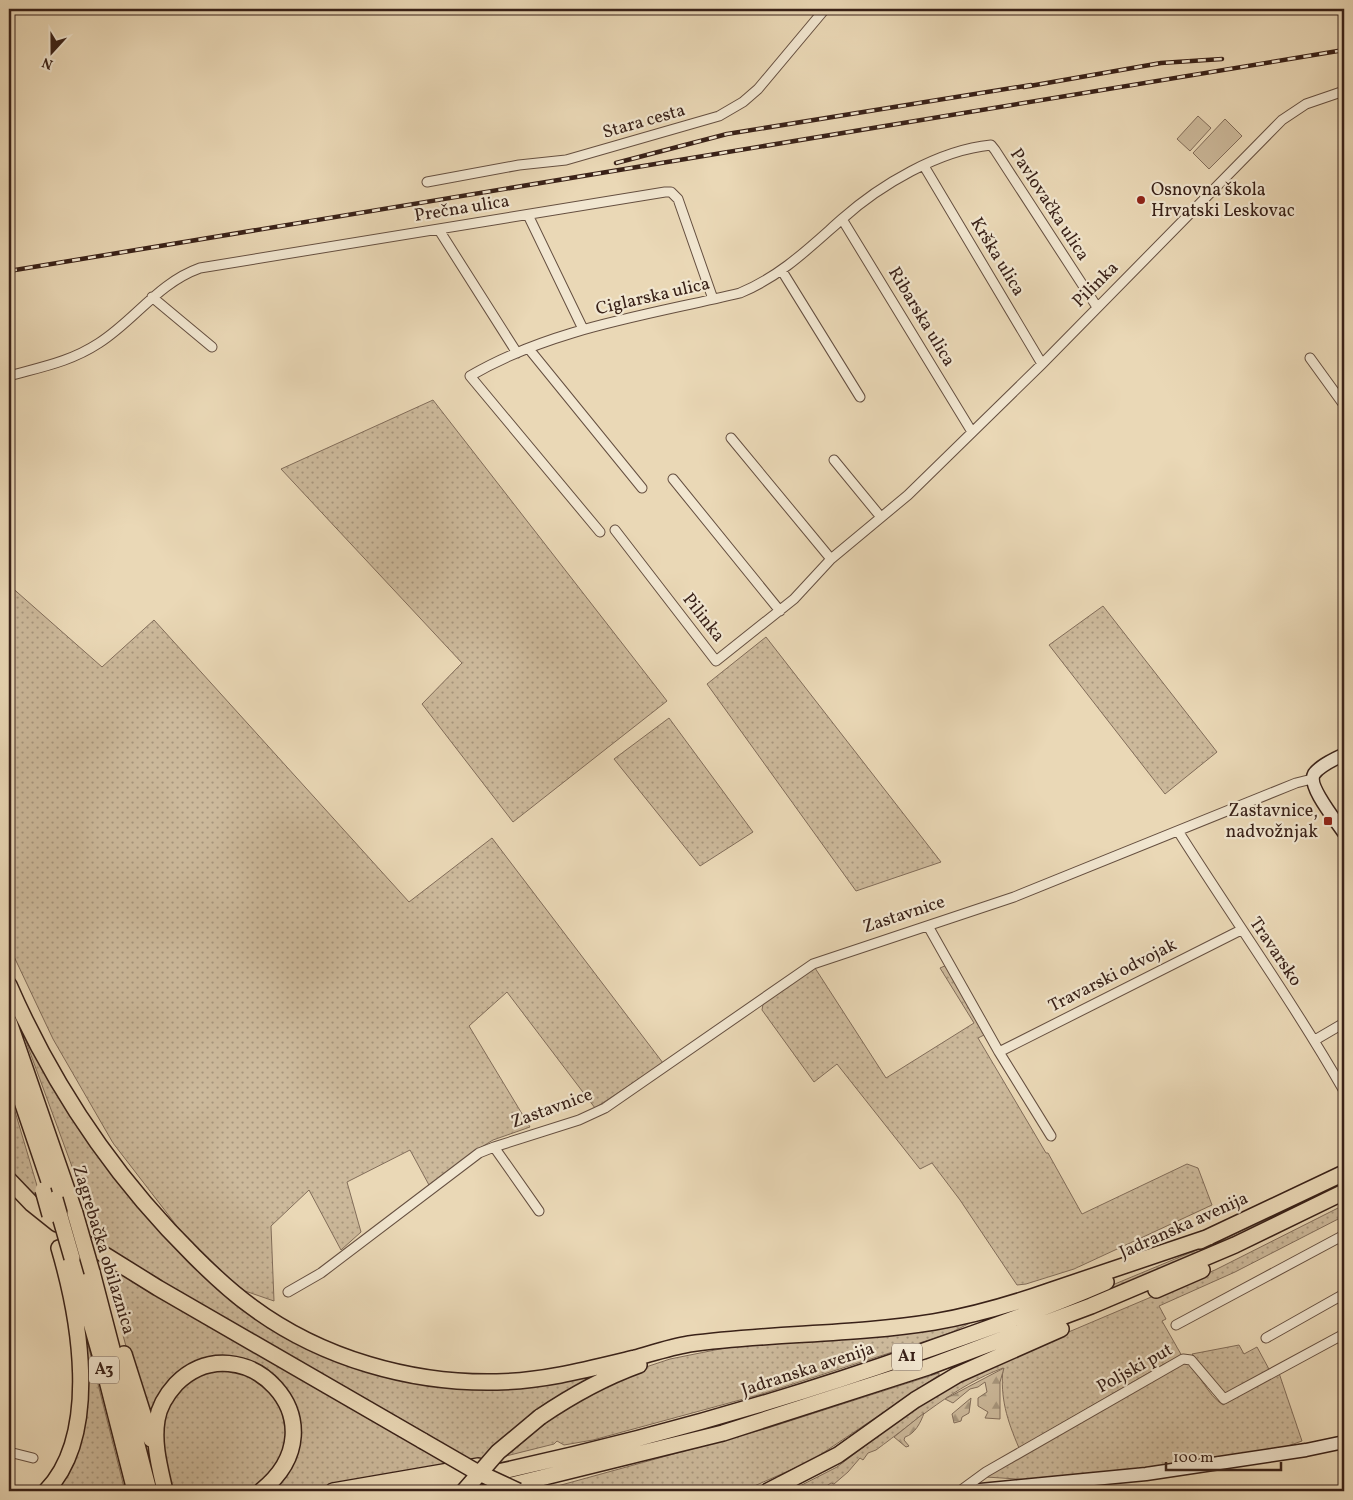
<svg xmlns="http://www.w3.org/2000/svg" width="1353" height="1500" font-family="Vollkorn,serif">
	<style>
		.grass { fill: url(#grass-dots); stroke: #826d5a }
		.forest { fill: url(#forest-firs); stroke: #826d5a }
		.park { fill: #ccb99b; stroke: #826d5a }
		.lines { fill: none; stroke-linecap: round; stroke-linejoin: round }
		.minor-casing { stroke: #654f40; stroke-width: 11 }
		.secondary-casing { stroke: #392118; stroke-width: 15 }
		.motorway-casing { stroke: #392118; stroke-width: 18 }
		.minor { stroke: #f1e6d0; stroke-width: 9 }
		.secondary { stroke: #f1e6d0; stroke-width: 12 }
		.motorway { stroke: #ead8b6; stroke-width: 15 }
		.rail-casing { stroke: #392118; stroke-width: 4.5 }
		.rail { stroke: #f1e6d0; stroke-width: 2.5; stroke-dasharray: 8; stroke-linecap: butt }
		.motorway-bridge-casing { stroke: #392118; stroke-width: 18; stroke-linecap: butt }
		.motorway-bridge { stroke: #ead8b6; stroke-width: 15 }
		.poi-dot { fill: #8f2418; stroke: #f1e6d0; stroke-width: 2 }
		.labels { text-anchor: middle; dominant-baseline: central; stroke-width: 4.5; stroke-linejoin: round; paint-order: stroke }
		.shield { fill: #f1e6d0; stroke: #705c4f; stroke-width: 1 }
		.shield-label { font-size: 16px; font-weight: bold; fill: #392118 }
		.street-label { font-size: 18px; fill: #392118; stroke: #f1e6d0 }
		.poi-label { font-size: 18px; fill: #392118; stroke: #f1e6d0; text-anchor: start }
	</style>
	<defs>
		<pattern id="grass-dots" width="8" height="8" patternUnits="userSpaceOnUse" patternTransform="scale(1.25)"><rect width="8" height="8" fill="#ccb99b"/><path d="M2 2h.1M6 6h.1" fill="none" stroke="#a7967d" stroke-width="1.8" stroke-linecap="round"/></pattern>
		<pattern id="forest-firs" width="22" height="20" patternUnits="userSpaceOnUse" patternTransform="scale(1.25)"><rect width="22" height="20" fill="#ccb99b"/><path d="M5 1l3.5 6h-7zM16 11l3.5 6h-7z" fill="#a7967d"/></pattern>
	</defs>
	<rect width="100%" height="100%" fill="#ead8b6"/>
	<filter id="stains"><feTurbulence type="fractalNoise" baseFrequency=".004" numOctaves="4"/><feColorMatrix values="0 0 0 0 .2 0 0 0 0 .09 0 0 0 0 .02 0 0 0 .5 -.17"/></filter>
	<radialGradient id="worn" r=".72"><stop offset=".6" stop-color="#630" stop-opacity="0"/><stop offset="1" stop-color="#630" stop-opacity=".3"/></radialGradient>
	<path class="grass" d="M433,400L667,701L513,822L422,704L462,663L281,469Z
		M9,585L102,667L154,620L409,902L492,838L663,1063L595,1108L507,992L469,1026L530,1127L493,1140L475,1151L429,1185L410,1150L347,1182L361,1232L341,1250L309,1190L271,1226L274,1301L245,1291L216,1269L190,1243L113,1143L53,1039L9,946Z
		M1103,606L1217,752L1165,794L1049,645Z
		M766,637L941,862L856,891L707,684Z
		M669,718L753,832L700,866L614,759Z
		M947,965L986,1034L978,1038L1046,1153H1048L1082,1214L1187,1164L1198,1168L1212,1205L1074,1269L1026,1284L1017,1285L960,1200L932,1163L920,1169L837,1064L814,1082L762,1010L763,1004L815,968L886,1078L974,1023L940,968Z
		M17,1017L70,1110L256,1314L418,1381L608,1369L563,1393L480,1463H476L99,1248L92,1221Z
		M9,1091L43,1206L9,1171Z
		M1344,1179V1184L1327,1193C1097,1303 860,1393 612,1454L611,1450L1021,1323L1199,1249Z
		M1344,1205V1216L1235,1272L1159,1306L1166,1319L1162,1321L1182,1356L1164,1364L1019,1448C1007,1420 1000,1398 1003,1368C955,1386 917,1420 876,1450L868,1453L863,1460L860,1458L848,1472L834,1484L831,1483L819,1491H790L837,1467L935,1393L1052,1339L1215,1270Z
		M103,1261L455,1468L332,1487L268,1491L293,1456L276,1381L204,1362L151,1419L127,1350Z
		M80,1313L125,1491H54L69,1465Z
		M970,1323L952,1332L908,1347L762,1394L593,1440L564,1445L557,1441L554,1444L506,1456L564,1408L643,1368L670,1359L745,1344L863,1338Z
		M1239,1345L1244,1354L1257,1347L1270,1371L1225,1396L1192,1354Z
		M1186,1362C1201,1374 1207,1395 1223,1405L1279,1373L1302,1441L1282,1448L1143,1469L1032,1480L986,1477Z
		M243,1370L280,1399L288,1447L259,1487L253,1490L170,1491L160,1429L172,1394L204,1371Z
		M939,1373V1375L811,1461L743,1491L543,1490L768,1428Z"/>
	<path class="forest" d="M1004,1368L1000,1382V1419L985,1418L988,1412L978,1406V1398L987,1392L985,1382L978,1387L970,1389L953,1403L945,1399Z
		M971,1398L969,1413L962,1417L961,1421L954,1423L952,1414Z
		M924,1413C921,1422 915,1434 905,1437L904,1440L909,1446L906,1447L894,1437Z"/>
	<path class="park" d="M1198,116L1211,128L1190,151L1177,139Z
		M1225,119L1242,136L1209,169L1193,153Z"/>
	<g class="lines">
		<defs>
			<path id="minor" d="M1338,9L1344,12
				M924,166L1042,364
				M427,182L519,165L566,160L719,116L743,102L758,89L825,9
				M528,215L583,329
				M842,219L972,432
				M439,230L517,353
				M782,271L860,397
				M152,297L212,347
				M529,349L642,488
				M1310,358L1344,405
				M9,376C41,367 70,362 99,343C135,320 158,283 200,268L665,192H671L678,199L713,299
				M731,438L831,559
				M834,460L880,516
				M673,479L780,611
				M615,530L716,661L794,599L831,559L908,495L1042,364L1282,120L1306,104L1344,91
				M600,532L470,376C552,328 649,315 740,293C781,276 809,248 842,219C880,185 939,150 991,145L995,150L1097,307
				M1178,831C1233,918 1293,1002 1344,1091
				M928,926L999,1052L1051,1136
				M1315,1040L1344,1023
				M999,1052L1241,930
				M494,1147L579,1120L605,1108L813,964L1014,897L1296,783L1312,779
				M288,1292L321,1273L479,1153L494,1147L539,1211
				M1176,1325L1344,1235
				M1266,1338L1344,1294
				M9,1452L33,1458
				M960,1491L986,1472L1183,1359L1191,1360L1224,1399L1344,1334"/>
			<path id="secondary" d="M1344,754C1336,759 1320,765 1314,774C1307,786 1337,822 1344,833
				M970,1491L1146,1474L1306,1450L1344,1442"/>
			<path id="motorway" d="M9,985C53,1086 115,1178 194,1256C212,1274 231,1292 252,1307C321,1358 411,1384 497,1382C544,1381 589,1369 635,1358C653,1353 671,1347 689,1344C770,1333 853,1335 934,1322C974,1315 1012,1304 1049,1291C1103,1273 1156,1255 1209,1237
				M9,1022L75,1213
				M9,1063L55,1199
				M9,1180L32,1204L57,1224
				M76,1237L158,1288L423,1441
				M1200,1241L1344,1173
				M74,1263L103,1365L135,1491
				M92,1272L149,1491
				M1156,1290L1202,1270
				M124,1354L151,1439
				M540,1417C571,1396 603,1378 639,1365
				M46,1491C101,1434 79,1316 59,1248
				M165,1491C160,1468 153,1444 157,1420C159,1406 167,1394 176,1384C241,1319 347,1422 261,1491
				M333,1491L478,1466
				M404,1491C579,1458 750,1412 918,1353C981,1331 1044,1309 1106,1282
				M488,1491L723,1433L928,1367L1091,1306L1235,1245L1344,1192
				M768,1491L838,1455L915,1400L957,1375L1061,1329"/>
		</defs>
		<use href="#minor" class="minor-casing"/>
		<use href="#secondary" class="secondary-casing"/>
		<use href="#motorway" class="motorway-casing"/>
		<use href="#minor" class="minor"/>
		<use href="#secondary" class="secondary"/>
		<use href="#motorway" class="motorway"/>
		<defs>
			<path id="rail" d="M1024,87L1161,63L1222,59
				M616,163L727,134L1031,85
				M9,271L1344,50"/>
		</defs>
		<use href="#rail" class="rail-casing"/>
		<use href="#rail" class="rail"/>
		<defs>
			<path id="motorway-bridge" d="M43,1190L50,1215
				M55,1199L72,1258
				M75,1213L92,1272
				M423,1441L475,1471L518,1491
				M464,1491L498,1452L540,1417"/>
		</defs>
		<use href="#motorway-bridge" class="motorway-bridge-casing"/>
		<use href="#motorway-bridge" class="motorway-bridge"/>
	</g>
	<g class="poi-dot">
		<circle cx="1141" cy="200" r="5"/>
		<rect x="1323" y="816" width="10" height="10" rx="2.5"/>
	</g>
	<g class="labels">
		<g class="shield">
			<rect x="892" y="1343.5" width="30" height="27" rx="4"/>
			<rect x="89" y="1356.5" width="30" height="27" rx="4"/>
		</g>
		<g class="shield-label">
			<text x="907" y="1357">A1</text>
			<text x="104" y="1370">A3</text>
		</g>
		<g class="street-label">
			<text transform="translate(644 122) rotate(-16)">Stara cesta</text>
			<text transform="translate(1049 205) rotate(57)">Pavlovačka ulica</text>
			<text transform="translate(462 209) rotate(-9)">Prečna ulica</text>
			<text transform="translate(997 257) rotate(59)">Krška ulica</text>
			<text transform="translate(1096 285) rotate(-45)">Pilinka</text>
			<text transform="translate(653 297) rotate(-13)">Ciglarska ulica</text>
			<text transform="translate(921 317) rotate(59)">Ribarska ulica</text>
			<text transform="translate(703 618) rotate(52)">Pilinka</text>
			<text transform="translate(904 915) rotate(-18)">Zastavnice</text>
			<text transform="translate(1275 952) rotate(56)">Travarsko</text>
			<text transform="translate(1113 976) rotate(-27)">Travarski odvojak</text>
			<text transform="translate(552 1109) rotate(-20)">Zastavnice</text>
			<text transform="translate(1184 1226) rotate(-24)">Jadranska avenija</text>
			<text transform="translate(103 1250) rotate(73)">Zagrebačka obilaznica</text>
			<text transform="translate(1135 1369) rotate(-29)">Poljski put</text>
			<text transform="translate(808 1370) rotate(-18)">Jadranska avenija</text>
		</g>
		<g class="poi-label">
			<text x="1151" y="190">Osnovna škola<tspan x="1151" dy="21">Hrvatski Leskovac</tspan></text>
			<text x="1318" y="811" text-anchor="end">Zastavnice,<tspan x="1318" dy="21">nadvožnjak</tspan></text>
		</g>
	</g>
	<rect width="1353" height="1500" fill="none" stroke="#ead8b6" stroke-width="30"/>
	<rect x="10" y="10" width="1333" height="1480" fill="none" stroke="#392118" stroke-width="2.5"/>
	<rect x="15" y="15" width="1323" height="1470" fill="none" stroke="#392118"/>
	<g transform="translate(52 52) rotate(201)" stroke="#f1e6d0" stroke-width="4" paint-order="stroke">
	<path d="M0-4L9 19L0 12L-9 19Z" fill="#392118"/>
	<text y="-8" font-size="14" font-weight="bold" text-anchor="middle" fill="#392118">N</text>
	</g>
	<path d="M1166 1462v8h115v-8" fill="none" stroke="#392118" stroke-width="2.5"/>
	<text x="1173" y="1462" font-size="15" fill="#392118" stroke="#f1e6d0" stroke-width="4" paint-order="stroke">100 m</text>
	<rect width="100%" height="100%" filter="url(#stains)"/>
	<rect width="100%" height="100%" fill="url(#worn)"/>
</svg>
